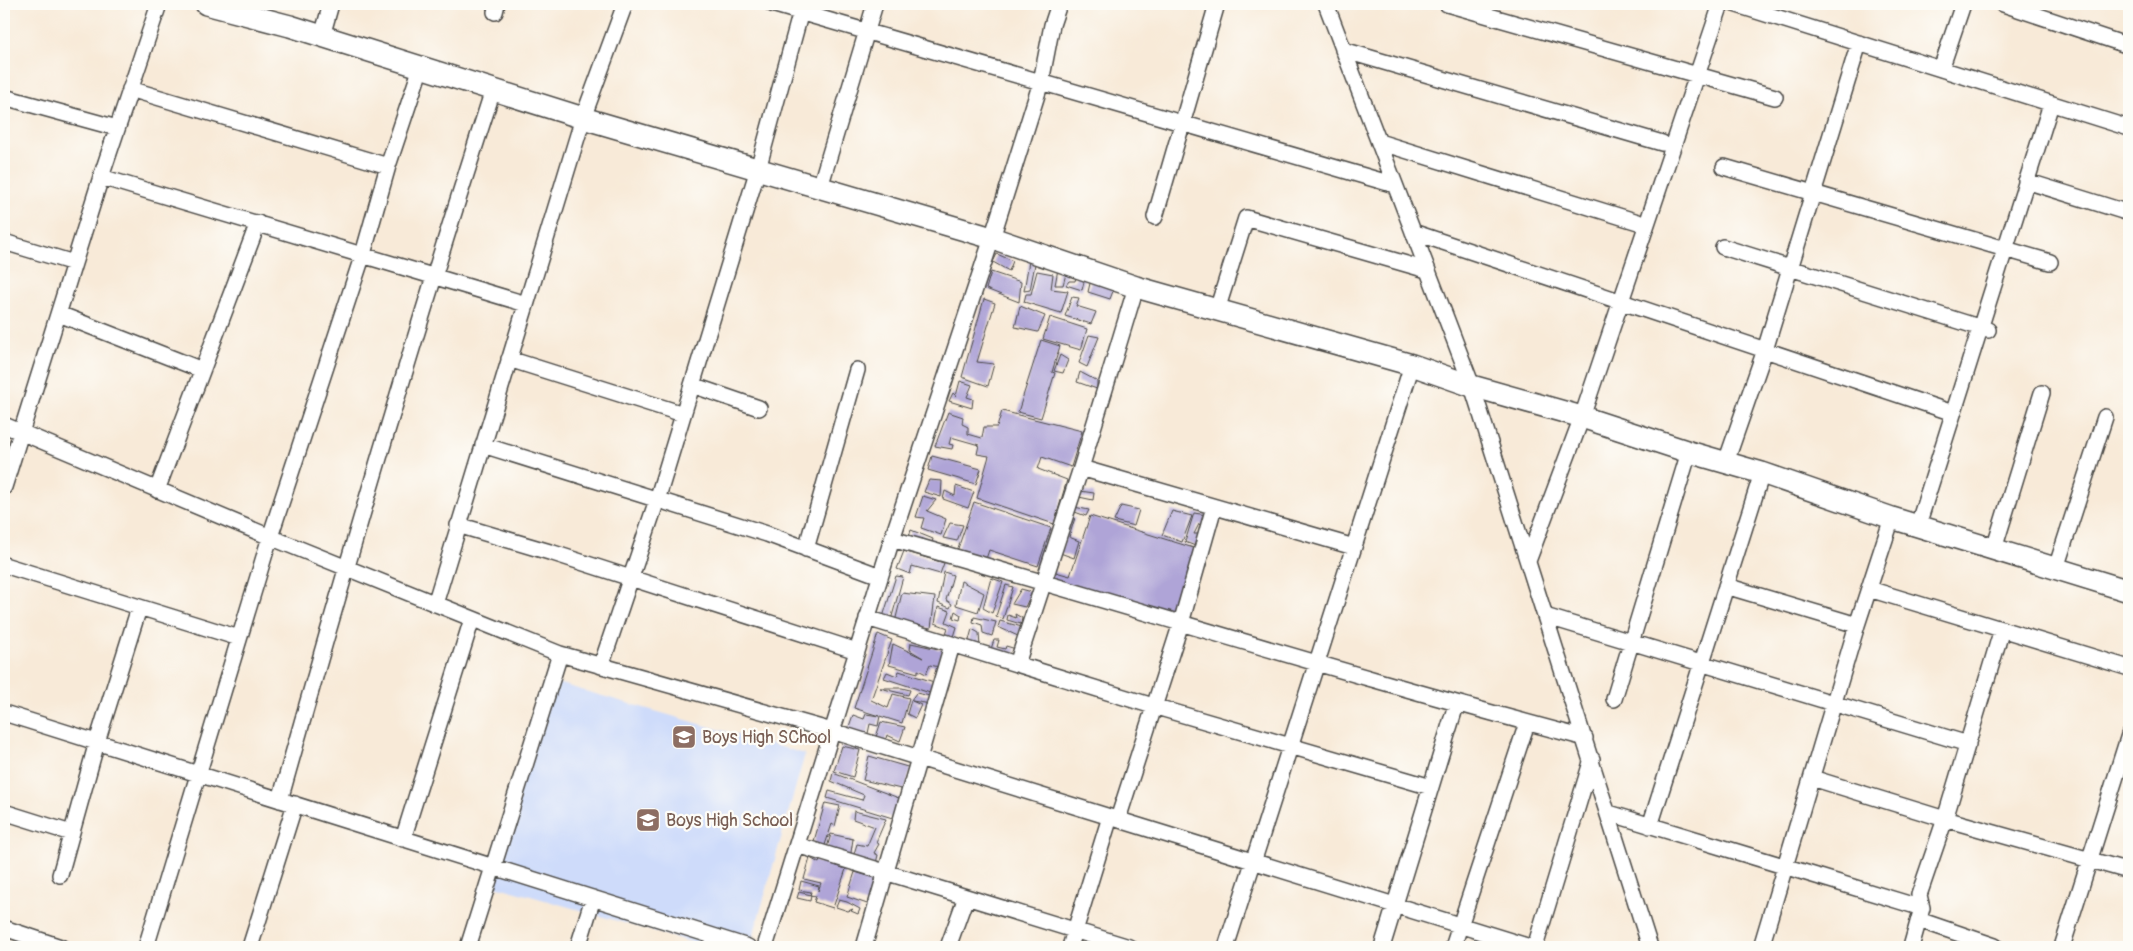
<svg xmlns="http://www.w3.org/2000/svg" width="2133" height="951" font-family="Pangolin,sans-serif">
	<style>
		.built { fill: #cedbfa }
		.building { fill: #afa4d7 }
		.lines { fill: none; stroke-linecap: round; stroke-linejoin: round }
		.street-casing { stroke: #4a4845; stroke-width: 18 }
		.secondary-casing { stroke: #4a4845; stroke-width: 24 }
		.street { stroke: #fff; stroke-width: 15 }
		.secondary { stroke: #fff; stroke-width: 21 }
		.labels { text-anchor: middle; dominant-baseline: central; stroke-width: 4.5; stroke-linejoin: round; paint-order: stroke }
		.education-label { font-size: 18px; fill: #785e54; stroke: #fdfcf7; text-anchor: start }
	</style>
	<rect width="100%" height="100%" fill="#fdfcf7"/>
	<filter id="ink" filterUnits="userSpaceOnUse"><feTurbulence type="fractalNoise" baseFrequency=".02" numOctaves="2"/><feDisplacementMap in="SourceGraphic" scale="10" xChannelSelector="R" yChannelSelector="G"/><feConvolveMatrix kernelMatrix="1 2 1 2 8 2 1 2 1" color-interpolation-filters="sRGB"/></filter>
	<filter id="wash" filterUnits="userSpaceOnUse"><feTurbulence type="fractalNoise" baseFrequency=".0096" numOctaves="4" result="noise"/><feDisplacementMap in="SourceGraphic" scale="20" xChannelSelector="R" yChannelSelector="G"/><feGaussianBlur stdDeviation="1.12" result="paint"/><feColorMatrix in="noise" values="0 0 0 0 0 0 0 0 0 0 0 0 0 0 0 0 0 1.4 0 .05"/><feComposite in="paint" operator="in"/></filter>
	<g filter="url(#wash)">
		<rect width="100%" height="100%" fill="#f8ead8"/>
		<path class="built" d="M550,681L805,754L750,947H708L492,885Z"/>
		<g id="blocks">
			<path class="building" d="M997,254L1013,261L1009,271L993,262Z
				M1029,261L1035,264L1030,290L1024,291Z
				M1058,269L1067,270L1063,285H1055Z
				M1037,271L1053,274L1051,289L1068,291L1061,313L1024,302L1026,294H1031Z
				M991,272L1021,282L1019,302L986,289Z
				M1077,274H1086L1082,290L1066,285L1069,281H1075Z
				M1091,279L1115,286L1110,299L1088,292Z
				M1072,297L1079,298L1076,306L1096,312L1091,324L1065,316Z
				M984,299L995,303L977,362L994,364L988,386L962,377Z
				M1020,306L1045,316L1038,332L1015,327Z
				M1050,317L1087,329L1081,350L1043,339Z
				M1089,335L1099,337L1087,367L1079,363Z
				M1041,340L1060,346L1052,372L1055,373L1041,418L1018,412Z
				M1060,355L1068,360L1063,373L1054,371Z
				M1080,372L1097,381V389L1077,382Z
				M960,381L972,385L967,397L973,399L972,408L949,401L953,393L956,396Z
				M1002,411L1082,431L1071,467L1042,457L1038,469L1067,480L1054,524L977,498L989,456L977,454L979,445L951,437L949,444L953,445L952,449L935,446L948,412L963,417L962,424L968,427V434L982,438L984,427H997Z
				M932,456L981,469L976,484L928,470Z
				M929,480L942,481L941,497L924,492Z
				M956,486L974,492L968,508L943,499L945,491L955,496Z
				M1080,491L1094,493L1093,500L1079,497Z
				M923,496L936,500L927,511L946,519L941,535L921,528L924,518L916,517Z
				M974,502L1051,528L1038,566L989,550L985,562L956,554Z
				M1121,506L1139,510L1134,526L1114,521Z
				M1074,507L1089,510L1086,516L1072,511Z
				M1172,511L1192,516L1182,542L1162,535Z
				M1194,513L1207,515L1204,526L1199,524L1194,534H1201L1198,547L1185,542Z
				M1071,516L1075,518L1069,537L1079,541L1074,558L1060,553Z
				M1090,516L1197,549L1178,620L1049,580L1052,571L1070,576Z
				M950,523L963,525L957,541L943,538Z
				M911,530L933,539L931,547L908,540Z
				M904,551L944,563L940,574L912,566L910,574L897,569Z
				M944,572L953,575L946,600L952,604L950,608L938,603Z
				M896,576L903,577L891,620L883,617Z
				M991,578L1003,582L992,613L983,608Z
				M961,581L984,593L978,612L956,605Z
				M1006,585L1013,587L1003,619L996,616Z
				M1021,589L1032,592L1025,607L1012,604Z
				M902,593L935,597L931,628L895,622Z
				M938,607L950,611L946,622L957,627L953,640L945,636L948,628L935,623Z
				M955,611L961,615L960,620L953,618Z
				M1015,614L1022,618L1021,624L1007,620L1008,615L1016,618Z
				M974,617L996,622L992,636L983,633L982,625L973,622Z
				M1000,621L1022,627L1018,636L998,627Z
				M972,629L979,633L980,647L968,644Z
				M878,634L892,640L871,700L888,708L893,694L909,698L902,723L880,716L878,726L870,724L867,738L846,735L853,715L864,719L866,714L879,716L854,708Z
				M994,640H999L997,647L1005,649L1006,646L1016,649L1012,658L990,652Z
				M911,643L943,650L939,667L930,665L926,674L918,670V673L889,665L893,644L923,658L910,650Z
				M899,671L934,682L930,693L884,678L887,672L897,676Z
				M880,688H902L910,690L908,695Z
				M916,693L935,697L931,704L912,701L921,705L915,718L907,714L911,700Z
				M881,722L905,727L900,741L887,735L884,745L875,740Z
				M842,746L860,750L853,777L834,771Z
				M869,756L911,768L905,790L863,780Z
				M833,773L904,800L899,820L827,798L829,791L862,800L864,795L831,781Z
				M825,803L840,806L835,826L832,824L823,851L812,848Z
				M854,811L886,819L876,842L879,844L874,853L878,855L875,867L852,860L857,844L867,846L875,827L853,819Z
				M831,834L853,839L850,859L826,851Z
				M810,858L819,863L820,860L846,869L833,908L814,902L816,896L810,895L811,892L799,890L801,881L819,886L818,891L821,883L804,879Z
				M855,872L881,880L873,906L847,897Z
				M799,892L811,895L810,901L797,898Z
				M839,900L847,902L860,909L858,914L851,911L853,909L848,911L836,907Z"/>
		</g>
	</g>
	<g filter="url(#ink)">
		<use href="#blocks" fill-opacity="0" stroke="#4a4845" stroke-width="1"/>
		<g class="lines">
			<defs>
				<path id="street" d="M772,4L1395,185
					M1326,4L1472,386L1650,947
					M1447,4L1775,97
					M1734,4L2129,128
					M2003,4L2129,46
					M495,12L497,4
					M322,36L331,4
					M1343,50L1662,143
					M1941,69L1963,4
					M130,89L388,166
					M4,97L117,128
					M1379,142L1638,222
					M1724,167L2050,262
					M101,177L526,304
					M2026,181L2129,213
					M820,187L875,4
					M1155,217L1217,4
					M1413,232L1953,413
					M4,242L74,263
					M1723,247L1988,330
					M1217,310L1246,218L1427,270
					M59,314L202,370
					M509,359L683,414
					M692,385L759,408
					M4,425L270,537L560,654L832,731L1530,947
					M483,445L767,534L880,576
					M1726,462L1765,350L1859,43
					M1081,468L1354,547
					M4,487L101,177L159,4
					M157,490L258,223
					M458,525L553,553L857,651
					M1918,525L2051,104
					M892,539C1123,604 1353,677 1585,738
					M806,549L857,370
					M1994,549L2042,393
					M1528,561L1582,417L1721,4
					M4,565L239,638
					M2056,568L2105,417
					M1726,586L1857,625
					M1869,589L2129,668
					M435,604L583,118L625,4
					M1545,616L1968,744
					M867,618L1153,706L1431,787
					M1017,664L1081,468L1136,287
					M601,666L657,500L758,169L803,4
					M1614,699L1689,452
					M4,713L748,947
					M1812,778L1945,819L2129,871
					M280,800C347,562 417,325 493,90
					M4,812L71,833
					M1609,813L1922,908
					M1118,819L1181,623L1214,507
					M1650,826L1762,473
					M403,839L472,619
					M797,845L1129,947
					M60,875L97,742L139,608
					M1919,920L1995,946
					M4,928L61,947
					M146,947L270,537L363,254L388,166L421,67
					M250,947L295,804
					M468,947L560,654
					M578,947L593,898
					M765,947L892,539L992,238L1041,82L1052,25L1059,4
					M864,947L952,645
					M948,947L966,897
					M1070,947L1110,817
					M1226,947L1412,365
					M1382,947L1456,705
					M1453,947L1527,723
					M1535,947L1592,759
					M1761,947L1857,625L1892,518
					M1911,947L1922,908L1919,895L1945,819L2002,629
					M2062,947L2129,735"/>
				<path id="secondary" d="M206,4L290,26L583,118L992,238L1136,287L1412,365L1472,386L1582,417L1689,452L1762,473L1892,518L2129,591"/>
			</defs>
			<use href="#street" class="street-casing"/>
			<use href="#secondary" class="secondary-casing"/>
			<use href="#street" class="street"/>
			<use href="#secondary" class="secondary"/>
		</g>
	</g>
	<defs>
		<symbol id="school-square" viewBox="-11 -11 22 22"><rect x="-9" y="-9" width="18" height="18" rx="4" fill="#8d6e63" stroke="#fdfcf7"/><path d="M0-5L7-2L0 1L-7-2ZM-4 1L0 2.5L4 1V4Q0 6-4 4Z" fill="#fff"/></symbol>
		<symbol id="university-square" viewBox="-11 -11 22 22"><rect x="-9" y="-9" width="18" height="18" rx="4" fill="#8d6e63" stroke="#fdfcf7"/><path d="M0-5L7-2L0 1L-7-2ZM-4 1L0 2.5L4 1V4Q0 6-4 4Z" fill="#fff"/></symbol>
	</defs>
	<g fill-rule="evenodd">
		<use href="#school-square" x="670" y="723" width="28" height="28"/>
		<use href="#university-square" x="634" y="806" width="28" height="28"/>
	</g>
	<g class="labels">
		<g class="education-label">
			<text x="702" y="737">Boys High SChool</text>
			<text x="666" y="820">Boys High School</text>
		</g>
	</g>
	<rect width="2133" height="951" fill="none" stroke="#fdfcf7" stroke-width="20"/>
</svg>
